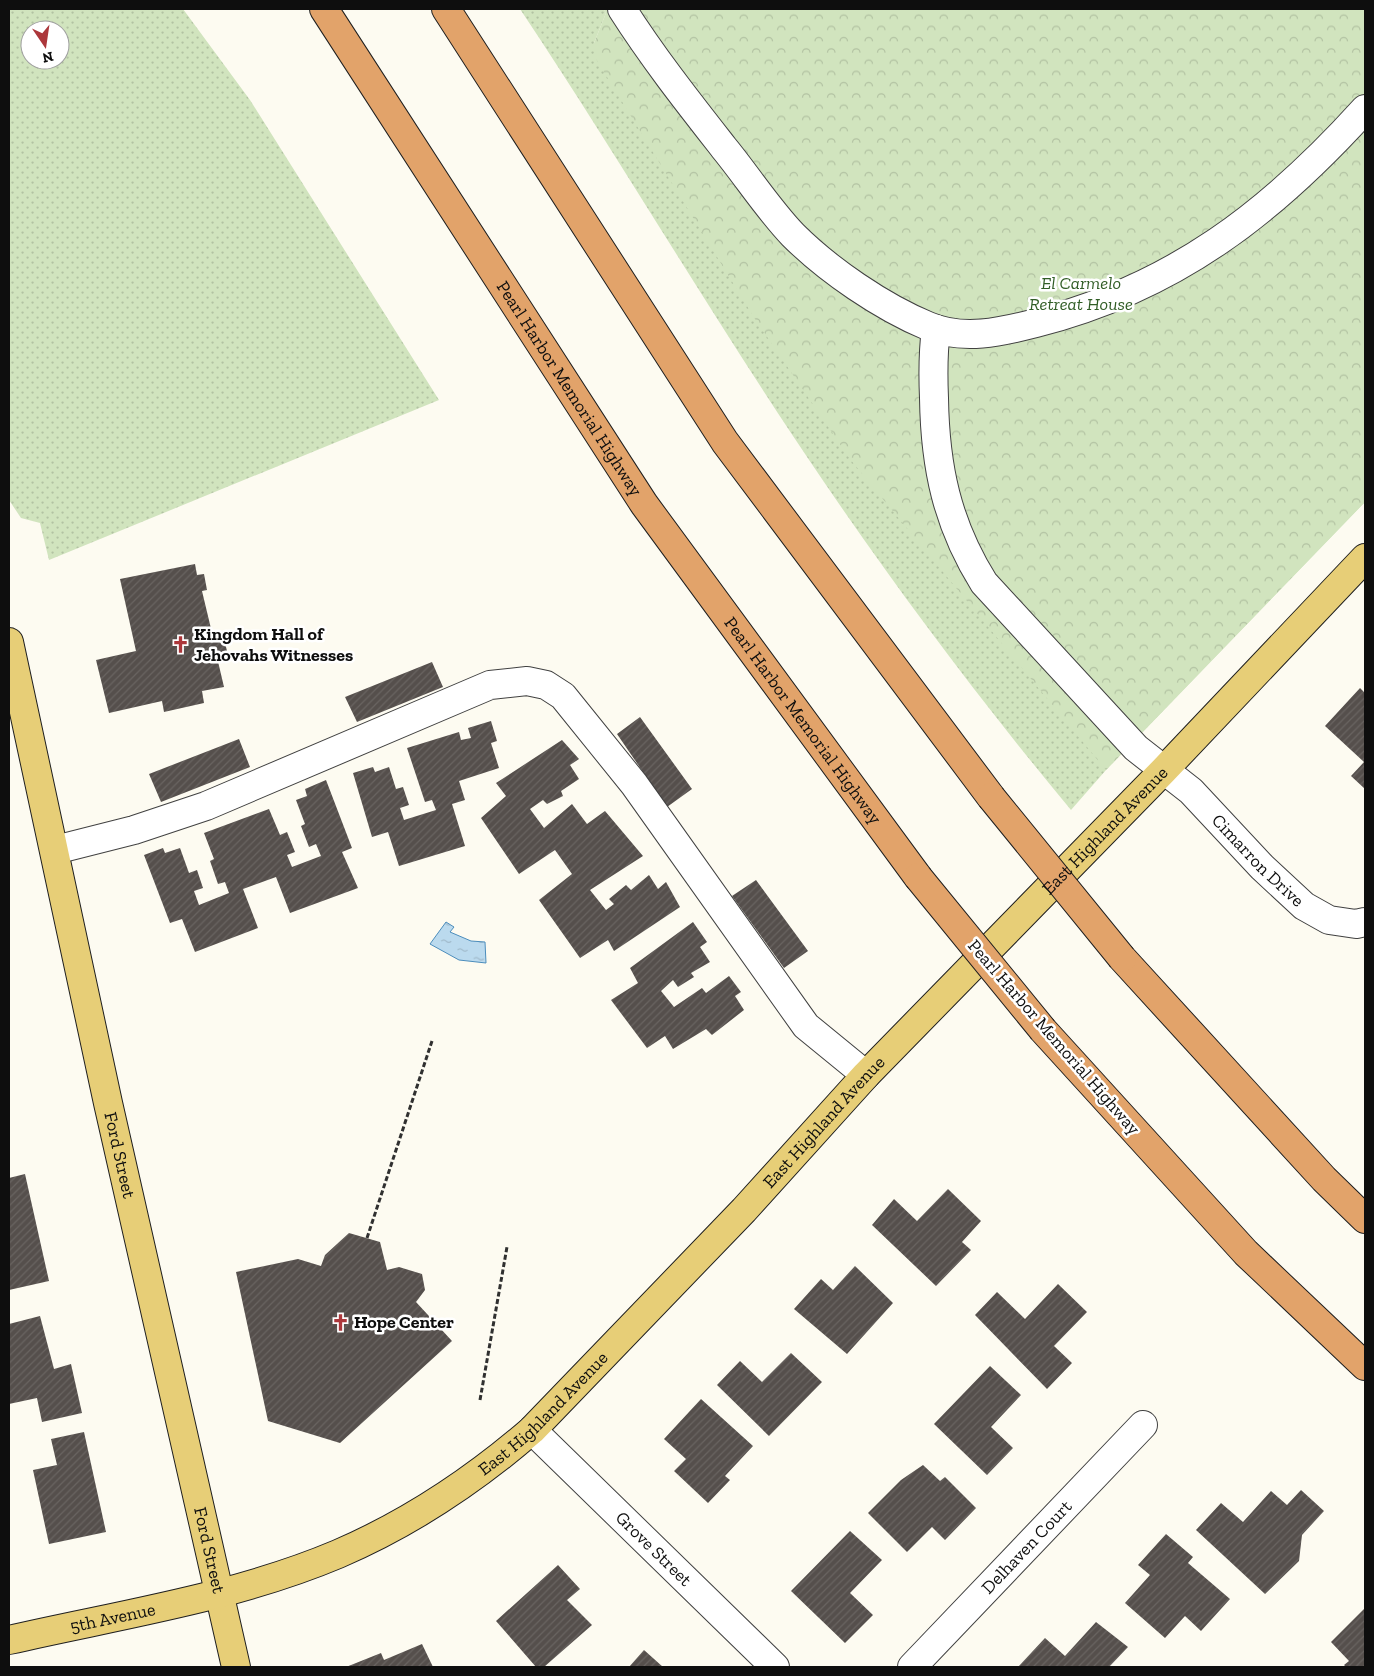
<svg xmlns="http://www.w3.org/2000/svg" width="1374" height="1676" viewBox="0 0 1374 1676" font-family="'Zilla Slab',serif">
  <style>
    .grass { fill: url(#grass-dots); fill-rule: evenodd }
    .park { fill: url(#park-crowns) }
    .water { fill: url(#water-ripples); stroke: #4c8dbc }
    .building { fill: url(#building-hatch) }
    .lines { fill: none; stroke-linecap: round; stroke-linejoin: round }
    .minor-casing { stroke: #414141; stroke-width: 30 }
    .major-casing { stroke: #1f1f1f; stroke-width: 30 }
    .highway-casing { stroke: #1f1f1f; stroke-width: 30 }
    .path { stroke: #303030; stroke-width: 3; stroke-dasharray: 5 2.5; stroke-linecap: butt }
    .minor { stroke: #fff; stroke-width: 28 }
    .major { stroke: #e7ce77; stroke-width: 28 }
    .highway { stroke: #e2a36a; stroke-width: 28 }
    .highway-bridge-casing { stroke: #1f1f1f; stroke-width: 30; stroke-linecap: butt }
    .highway-bridge { stroke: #e2a36a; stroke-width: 28 }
    .labels { text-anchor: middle; stroke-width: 5; stroke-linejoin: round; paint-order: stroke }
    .park-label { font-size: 18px; font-style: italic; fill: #315d26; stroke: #fff }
    .street-label { font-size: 18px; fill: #0e0e0e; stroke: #fff }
    .poi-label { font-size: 18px; font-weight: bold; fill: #0e0e0e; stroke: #fff; text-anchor: start }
  </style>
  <defs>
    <pattern id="grass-dots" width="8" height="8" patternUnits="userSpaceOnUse" patternTransform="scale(1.25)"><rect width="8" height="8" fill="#d1e4be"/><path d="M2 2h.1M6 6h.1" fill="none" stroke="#b2c2a2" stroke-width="1.8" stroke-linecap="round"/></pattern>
    <pattern id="park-crowns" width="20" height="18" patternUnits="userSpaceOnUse" patternTransform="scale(1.25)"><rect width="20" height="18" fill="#d1e4be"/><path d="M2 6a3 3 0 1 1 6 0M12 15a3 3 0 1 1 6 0" fill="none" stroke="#b2c2a2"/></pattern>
    <pattern id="water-ripples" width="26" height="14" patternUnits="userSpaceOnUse" patternTransform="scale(1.25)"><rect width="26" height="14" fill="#bbdaee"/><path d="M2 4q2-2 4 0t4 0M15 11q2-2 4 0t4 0" fill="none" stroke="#a0bacb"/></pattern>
    <pattern id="building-hatch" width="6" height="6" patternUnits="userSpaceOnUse" patternTransform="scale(1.25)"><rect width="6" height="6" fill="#554f4c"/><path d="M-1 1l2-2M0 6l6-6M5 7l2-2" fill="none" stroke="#696461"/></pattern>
  </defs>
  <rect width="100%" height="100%" fill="#fdfbf1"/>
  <path class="grass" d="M9,9H183L250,100L439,400L49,560L40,523L21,518L9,500ZM30,30H60V60H30Z
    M520,9H604L606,13L594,43L1365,502L1106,770L1071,810C983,704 901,595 824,482C718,327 624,165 520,9Z"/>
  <path class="park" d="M604,9H1365V502L1106,770L850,459L755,319L596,59L594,43L606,13Z"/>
  <path class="water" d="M446,922L454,927L450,932L471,941L485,942L486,963L459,960L430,944Z"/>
  <path class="building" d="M195,564L197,575L204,574L207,590L202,591L213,637L223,635L227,651L216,653L224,687L202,691L204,703L164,712L162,701L109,713L96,660L136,651L120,579Z
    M432,662L443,687L357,722L345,697Z
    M1360,688L1365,693V789L1351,776L1364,762L1325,726Z
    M640,717L692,789L667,807L617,734Z
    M491,721L497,741L491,743L499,768L459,781L465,800L452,804L465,846L399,866L388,832L372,837L353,773L373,767L375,772L389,767L396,789L403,787L409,805L400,808L404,820L436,810L432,800L425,802L407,748L459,732L461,740L471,738L468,728Z
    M239,739L250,767L161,802L149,774Z
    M562,740L579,759L570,765L579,779L561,791L563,796L547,804L543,800L530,809L544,828L572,804L587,824L605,811L643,856L590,890L606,910L614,904L609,899L626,885L631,890L649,875L658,889L666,882L680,907L614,951L608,940L580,958L539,900L572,874L555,850L519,874L481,818L506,796L496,783Z
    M326,780L352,848L342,852L358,888L290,913L276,877L243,889L258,928L195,952L182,919L170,923L144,855L163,848L165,853L180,848L189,873L197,870L203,888L194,891L199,905L229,893L225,882L218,884L210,861L214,859L204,833L269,809L280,835L287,832L295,852L287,855L292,867L321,856L316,844L309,847L301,826L305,824L296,800L307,796L305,789Z
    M756,880L808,951L784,968L732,896Z
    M693,922L707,942L700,947L710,962L691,973L694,977L678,987L673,980L661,991L674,1007L702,988L706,993L729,976L741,992L735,996L744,1010L712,1035L706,1029L673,1049L665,1036L647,1048L611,1000L638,983L630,968Z
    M25,1174L49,1281L9,1290V1178Z
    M948,1189L981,1221L962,1242L971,1250L936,1286L872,1225L894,1199L917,1221Z
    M349,1233L380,1242L387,1270L399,1267L422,1274L425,1290L416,1302L452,1341L340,1443L268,1421L236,1272L298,1259L321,1266L325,1255Z
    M855,1266L893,1303L847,1354L794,1309L821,1279L833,1290Z
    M1058,1284L1087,1312L1054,1346L1072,1363L1047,1389L975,1315L997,1292L1025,1319Z
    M40,1316L54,1369L71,1364L82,1413L42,1422L37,1398L9,1404V1324Z
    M791,1353L822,1382L769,1436L717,1385L740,1361L762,1382Z
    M990,1366L1021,1395L991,1427L1013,1448L987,1475L934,1424Z
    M701,1399L753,1446L725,1476L730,1480L708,1503L674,1471L686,1459L664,1439Z
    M84,1432L106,1532L49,1544L33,1470L57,1465L51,1439Z
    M923,1465L940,1481L945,1477L976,1508L945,1540L932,1527L907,1552L868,1513L901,1480Z
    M1301,1490L1324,1511L1302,1535L1299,1561L1265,1594L1196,1530L1221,1503L1243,1522L1271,1491L1287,1505Z
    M850,1531L882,1560L850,1593L873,1615L845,1643L791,1591Z
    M1166,1534L1193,1557L1188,1563L1230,1599L1201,1631L1185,1616L1165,1638L1125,1603L1150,1575L1138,1565Z
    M558,1565L580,1589L567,1600L592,1625L544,1667H536L496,1621Z
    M1365,1608V1667H1346L1344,1665L1349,1661L1331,1642Z
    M1096,1622L1128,1647L1109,1667H1018L1045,1638L1065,1656Z
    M422,1644L433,1667H346L381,1653L384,1660Z
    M644,1650L663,1667H629Z"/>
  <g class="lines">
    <defs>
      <g id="minor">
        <path d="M622,9C654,59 688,102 724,148C747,176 768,209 793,235C828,270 882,307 928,326C963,341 1001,332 1036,323C1174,288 1271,213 1365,109"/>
        <path id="s1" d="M936,329C933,352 933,375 934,398C935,467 947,524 984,583L1136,748L1191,791L1262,867L1304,906L1329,920L1356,924L1365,922"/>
        <path d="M55,850L134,830L206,806L490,685L527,681L546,685L563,696L634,784L806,1026L866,1075"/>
        <path id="s2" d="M532,1430L775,1667"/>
        <path id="s3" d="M912,1667L1143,1425"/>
      </g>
      <g id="major">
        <path id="s4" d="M9,642L108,1103L236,1667"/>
        <path id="s5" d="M9,1640C118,1615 234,1598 338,1554C410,1523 473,1481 532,1430L744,1210L866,1075L1163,771L1365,558"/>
      </g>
      <g id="highway">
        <path id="s6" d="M324,9L644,504L918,877"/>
        <path d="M446,9L725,442L991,797"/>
        <path d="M1122,958L1324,1179L1365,1219"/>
        <path d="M1043,1030L1246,1253L1365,1366"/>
      </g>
    </defs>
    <use href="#minor" class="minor-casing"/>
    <use href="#major" class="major-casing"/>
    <use href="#highway" class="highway-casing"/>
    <path class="path" d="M367,1238L432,1041
      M480,1400L507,1247"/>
    <use href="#minor" class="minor"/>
    <use href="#major" class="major"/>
    <use href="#highway" class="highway"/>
    <defs>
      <path id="highway-bridge" d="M991,797L1122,958
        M918,877L1043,1030"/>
    </defs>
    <use href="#highway-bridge" class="highway-bridge-casing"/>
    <use href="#highway-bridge" class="highway-bridge"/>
  </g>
  <defs>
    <symbol id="church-bare" viewBox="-9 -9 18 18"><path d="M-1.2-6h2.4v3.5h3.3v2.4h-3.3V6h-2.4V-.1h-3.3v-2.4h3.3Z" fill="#ac373b" stroke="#fff" stroke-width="2.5" paint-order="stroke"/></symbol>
  </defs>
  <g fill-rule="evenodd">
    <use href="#church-bare" x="168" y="632" width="25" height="25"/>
    <use href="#church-bare" x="328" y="1310" width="25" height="25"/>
  </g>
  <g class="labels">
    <g class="park-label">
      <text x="1081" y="289">El Carmelo<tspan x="1081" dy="21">Retreat House</tspan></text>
    </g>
    <g class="street-label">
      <text dy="6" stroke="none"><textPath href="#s6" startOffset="452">Pearl Harbor Memorial Highway</textPath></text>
      <text dy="6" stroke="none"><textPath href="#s6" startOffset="858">Pearl Harbor Memorial Highway</textPath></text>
      <text dy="6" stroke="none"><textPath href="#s5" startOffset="1401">East Highland Avenue</textPath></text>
      <text dy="6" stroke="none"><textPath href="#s1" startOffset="654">Cimarron Drive</textPath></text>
      <text transform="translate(1054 1037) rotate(49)" y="6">Pearl Harbor Memorial Highway</text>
      <text dy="6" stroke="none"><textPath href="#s5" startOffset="996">East Highland Avenue</textPath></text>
      <text dy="6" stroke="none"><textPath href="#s4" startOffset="525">Ford Street</textPath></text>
      <text dy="6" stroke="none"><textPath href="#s5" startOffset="591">East Highland Avenue</textPath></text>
      <text dy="6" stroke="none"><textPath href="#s3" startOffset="166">Delhaven Court</textPath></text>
      <text dy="6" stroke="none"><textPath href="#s2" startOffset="170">Grove Street</textPath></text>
      <text dy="6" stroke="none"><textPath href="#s4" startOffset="930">Ford Street</textPath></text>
      <text dy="6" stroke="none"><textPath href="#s5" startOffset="106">5th Avenue</textPath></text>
    </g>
    <g class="poi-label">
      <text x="194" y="640">Kingdom Hall of<tspan x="194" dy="21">Jehovahs Witnesses</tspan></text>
      <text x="354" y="1328">Hope Center</text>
    </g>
  </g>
  <rect width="1374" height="1676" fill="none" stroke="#0e0e0e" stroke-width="20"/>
  <g transform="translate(45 45) rotate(167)"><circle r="24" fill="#ffffff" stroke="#9f9f9f"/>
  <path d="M0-4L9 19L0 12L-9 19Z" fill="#ac373b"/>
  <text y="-8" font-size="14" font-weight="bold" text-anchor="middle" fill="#0e0e0e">N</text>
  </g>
</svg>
